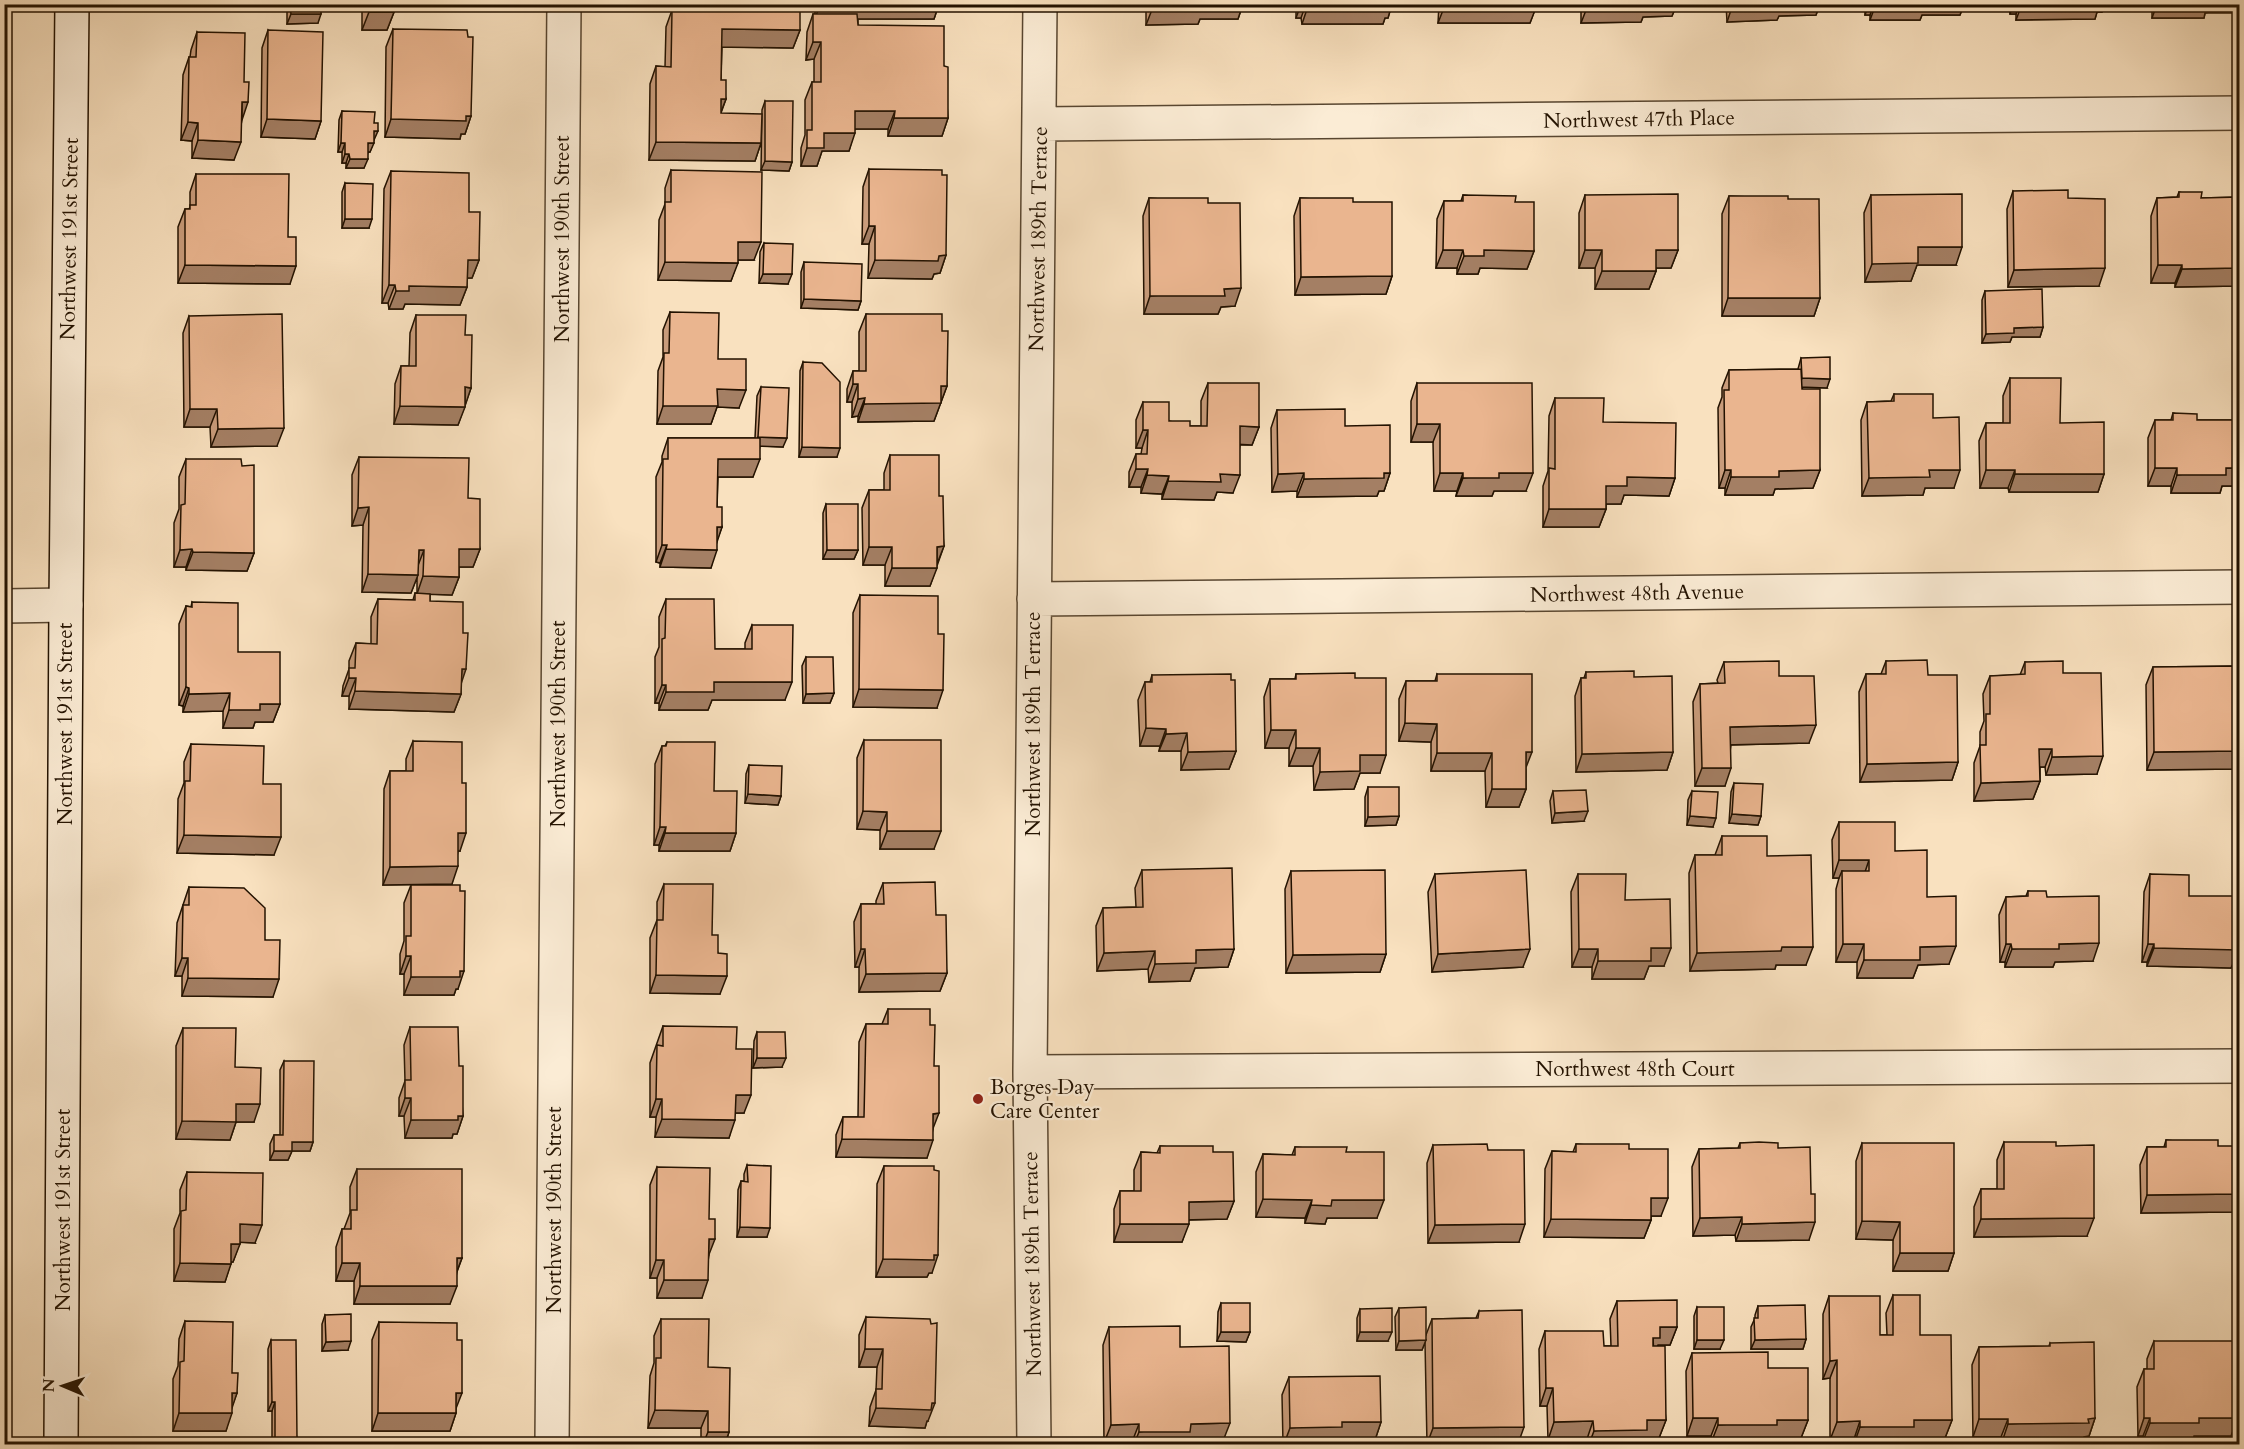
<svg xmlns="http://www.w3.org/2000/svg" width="2244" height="1449" viewBox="0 0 2244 1449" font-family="Cardo,serif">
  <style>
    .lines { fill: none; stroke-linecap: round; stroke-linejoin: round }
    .street-casing { stroke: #584630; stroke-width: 36 }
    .secondary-casing { stroke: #231200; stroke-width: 36 }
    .street { stroke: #fbecd5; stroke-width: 33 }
    .secondary { stroke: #fbecd5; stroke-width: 33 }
    .wall { fill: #c99c7b; stroke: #231200; stroke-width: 1.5 }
    .shaded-wall { fill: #a47f64; stroke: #231200; stroke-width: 1.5 }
    .building { fill: #eab58f; stroke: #231200; stroke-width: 1.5 }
    .poi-dot { fill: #8f2418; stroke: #fbecd5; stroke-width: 2 }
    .labels { text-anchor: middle; stroke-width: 4.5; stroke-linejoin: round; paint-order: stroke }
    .street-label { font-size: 21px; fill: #231200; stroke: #fbecd5 }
    .poi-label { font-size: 21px; fill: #231200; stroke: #fbecd5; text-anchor: start }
  </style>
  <rect width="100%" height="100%" fill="#f9e1bf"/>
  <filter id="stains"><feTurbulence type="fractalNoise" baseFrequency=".00333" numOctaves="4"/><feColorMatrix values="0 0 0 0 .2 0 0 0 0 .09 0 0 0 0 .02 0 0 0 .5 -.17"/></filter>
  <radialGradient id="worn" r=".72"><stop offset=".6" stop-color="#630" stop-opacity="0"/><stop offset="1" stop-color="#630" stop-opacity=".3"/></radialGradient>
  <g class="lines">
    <defs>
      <path id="street" d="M1039,124L2240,113
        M1034,599L2240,587
        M4,606L66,605
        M1030,1072L2240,1066
        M552,1444L564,4
        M1034,1444L1030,1072L1040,4"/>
      <path id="secondary" d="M61,1444L66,605L72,4"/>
    </defs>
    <use href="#street" class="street-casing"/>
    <use href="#secondary" class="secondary-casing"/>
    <use href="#street" class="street"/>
    <use href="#secondary" class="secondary"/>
  </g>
  <path class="wall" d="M287,4H321L318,23L287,24Z
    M362,4H394V12L387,30H362Z
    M815,4H939L934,19H858V25L944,66L948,118L942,136H888V129H855L849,151H822L817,166H801V148L805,135V100L812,82H814V59L806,60L807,32L813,14H815Z
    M1146,4H1243L1238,19H1200L1198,24L1146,25Z
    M1296,4H1392L1388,18H1385L1383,24H1302L1301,18H1296Z
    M1439,4H1537L1530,23H1438Z
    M1581,4H1677L1672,16L1643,17L1641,22L1581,23Z
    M1726,4H1820L1816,15L1779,16L1777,20L1727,22Z
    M1865,4H1964L1960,15H1922L1920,20H1870V15H1865Z
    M2009,4H2105L2102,12H2097L2095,19L2016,20V14H2010Z
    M2152,4H2240L2205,13L2204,18H2152Z
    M672,10L800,30L793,48L722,47L721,80L726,99L721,113L761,143L755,161L649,160L650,84L656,66L665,67L666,27Z
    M393,29L471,116L465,134H461L460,139L385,137L386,47Z
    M268,30L321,121L315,139L261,137L262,48Z
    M197,32L242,120L234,160L192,158V141L181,140L183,75L189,57H190L191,50Z
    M765,101L792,162L789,171L761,170L762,110Z
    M342,111L374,123V140L370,152H368L364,168H346V163H342V152H338L339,120Z
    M869,169L946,255L940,273L934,274L932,279L868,278L869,244H862L863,187Z
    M671,170L754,260H738L731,281L658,280L659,220L665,204V188Z
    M391,171L469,212L479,260L472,278H467V287L460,305L405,304L403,309H389L388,303H382L384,189Z
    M196,174L288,237L290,284L178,283V227L185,209H189L190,207V192Z
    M345,183L369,228H342V192Z
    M2013,191L2099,286L2008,287L2007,209Z
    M2179,192L2201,198L2240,197V286L2175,287V283H2151V216L2157,198L2177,197Z
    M1463,195L1515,202L1534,251L1527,269L1480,268L1478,274H1457V268H1436L1437,219L1444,201H1461Z
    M1585,195L1678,250L1671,268H1656V271L1649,289H1595V268H1579V213Z
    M1871,195L1956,265H1917L1911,281L1865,282L1864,213Z
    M1729,196L1788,199L1820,298L1814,316H1722V214Z
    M1149,198L1208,203L1235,306L1221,307L1218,314H1144L1143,216Z
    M1300,198L1353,202L1392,276L1386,294L1295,295L1294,216Z
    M764,243L788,284L759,283L760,252Z
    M804,262L861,301L858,310L801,308V272Z
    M1985,291L2043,327L2040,337H2012L2010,342L1982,343V300Z
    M670,312L718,359L739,408L717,407L711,424H657L658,371L663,357V330Z
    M866,314L942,331L947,386L934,421L858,422V416L852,417V402H847V389L853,371H859V332Z
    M416,315L465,335L471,388L458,425L394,424L395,384L401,366H409L410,333Z
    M189,316L277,446L211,447L210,427H184L183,333Z
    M1801,358L1827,388L1802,387L1820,470L1813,488L1775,489L1773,495H1725V488H1719L1718,408L1722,397V388L1729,370L1798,369Z
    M803,362L837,457H799L800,371Z
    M2010,378L2060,423L2104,474L2098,492H2009L2008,488H1980L1979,441L1986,423H2003V396Z
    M1208,383L1259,427L1252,445H1240L1233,493L1217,492L1214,500L1162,499V494L1141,493V487H1129V472L1136,454H1141L1142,448H1136V420L1143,402L1169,421L1190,426H1201V401Z
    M1417,383L1526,491H1494L1492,496H1456L1457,491H1434L1433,442H1411V401Z
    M761,387L783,447L760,446L753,477H718L717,507L722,527L717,540L711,568L660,567V563L656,562V477L662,462V456L668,438H755L757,396Z
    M1894,394L1933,418L1954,488H1925L1923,495L1862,496L1861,420L1867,402L1891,401Z
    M1555,398L1603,422L1675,478L1669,496L1624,495L1621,504H1606V509L1599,527H1543V486L1548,471L1549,416Z
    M1277,410L1345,426L1390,473L1384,491H1379L1377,496L1297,497V491L1272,492L1271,428Z
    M2173,413L2197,420H2240V486H2222L2220,493H2171V486H2148V438L2155,420H2171Z
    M890,455L939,496L944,546L930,586H885V565H863L862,508L869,490H884V473Z
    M359,457L468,498L480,549L473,567H459V577L452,595L430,594V601L461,684V694L454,712L349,709V696H342L343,686L349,669V661L356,643L371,644V617L378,599L413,600L415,593H417V577L411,593L362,592L363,525L352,526V475Z
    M186,459L254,553L247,571L186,570V567H174V523L179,509V477Z
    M826,504L858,550L854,559H823V513Z
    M860,595L937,708L853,707V613Z
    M666,599L715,649H745V643L752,625L785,700H712L708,710H659V703H655V657L659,647V617Z
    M192,602L238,652L280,704L273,722H255L253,728H223V711L183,712V706L179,705V624L186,606L191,607Z
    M806,657L834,693L830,703H803L802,666Z
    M1886,661L1928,675L1958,762L1952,780L1860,782L1859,692L1866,674H1881Z
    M1724,662L1779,676L1809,743L1731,745L1725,786H1695L1693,702L1700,684L1718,683L1717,680Z
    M2025,662L2063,673L2097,774L2046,775L2045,767H2040V781L2033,799L1974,801V763L1980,746V732L1984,721L1983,694L1990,676L2020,675Z
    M2240,666L2239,769L2147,770L2146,685L2153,667Z
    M1586,672L1673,752L1667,770L1576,772L1575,696L1581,678H1584Z
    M1296,674L1355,678L1380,773H1360L1354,789L1314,790L1313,766H1289V748H1265L1264,697L1270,679H1295Z
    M1437,674L1526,769V789L1519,807H1486L1485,771H1431V742L1399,741V699L1406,681H1435Z
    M1152,675L1236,751L1229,769L1181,770V751H1159L1160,746H1140L1138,700L1145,682H1150Z
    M864,740L934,849H880V830L857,829V758Z
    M413,741L460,851H458L452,884L383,885L384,789L390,771H406V759Z
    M667,742L714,791L736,833L730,851H659V845H654L655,764L662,746H665Z
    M191,744L263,784L274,855L177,853L178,799L184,783V762Z
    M749,765L781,796L778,805L745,803L746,774Z
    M1734,783L1761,816L1758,825L1729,823L1731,792Z
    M1368,787L1399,816L1396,825L1365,826V797Z
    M1553,791L1584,821L1552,823L1550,801Z
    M1692,791L1713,827L1687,825L1688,800Z
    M1839,822L1895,851L1927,897L1949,964L1918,965L1913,978H1857V962H1836V889L1839,878H1833L1832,840Z
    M1722,836L1767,856L1806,965H1776L1775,969L1690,971L1689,873L1695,855H1715Z
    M1142,870L1234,949L1228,967L1195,968L1190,981L1149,982L1148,969L1097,971L1096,926L1103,908L1136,907L1135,888Z
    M1291,871L1386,954L1380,972L1286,973L1285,889Z
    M1435,874L1523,967L1432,972L1428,892Z
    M1578,874L1625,900L1664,966H1649L1644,979H1592V967H1572L1571,892Z
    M2150,874L2189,896L2236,961H2234L2231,968L2147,966V962H2142L2144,892Z
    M883,883L936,915L947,973L940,991L859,992V967H855L854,922L861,904H876V901Z
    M664,884L712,935L718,953L720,994L650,993V938L657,920V902Z
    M411,885L458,989H456L454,995H404V974H400V954L404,941V903Z
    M189,887L265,940L273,997L182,996V976H175L177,923Z
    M2028,891L2047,897L2093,961L2055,962L2053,967H2005V962H2000L1999,915L2006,897L2026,896Z
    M888,1009L930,1025L933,1129L927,1158L836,1157V1135L843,1117H858L859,1042L866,1024H882Z
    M663,1026L736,1049L744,1113H735L729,1138L655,1137L656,1117H650V1063Z
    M410,1027L459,1066L463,1116L457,1134H453L452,1138H405L404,1116H399V1098L405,1081L404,1045Z
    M183,1028L235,1067L254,1122H236L230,1140L176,1139V1046Z
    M757,1032L782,1067L753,1068L754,1041Z
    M284,1061L313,1142L310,1151H292L288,1160H270V1144L274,1135H280V1070Z
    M2166,1140L2218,1146L2233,1212L2141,1213L2140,1165L2147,1147H2164Z
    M2004,1142L2087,1236L1974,1237V1207L1981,1189H1997V1160Z
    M1740,1143L1778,1148L1809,1240L1736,1241L1735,1235L1693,1236L1692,1167L1699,1149L1738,1148Z
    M1862,1143L1954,1253L1948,1271H1893V1240L1856,1239V1161Z
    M1576,1144L1629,1149L1661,1216H1651V1220L1644,1238L1544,1237L1545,1169L1552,1151L1573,1152Z
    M1433,1145L1519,1242L1428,1243L1427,1163Z
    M1160,1146L1213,1152L1234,1201L1227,1219L1189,1220L1182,1242H1114V1209L1120,1191H1134V1170L1141,1152L1157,1153Z
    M1295,1147L1346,1152L1377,1218H1327L1325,1224L1305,1223V1218L1256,1217V1172L1263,1154L1292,1155Z
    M747,1165L767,1237H737L738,1190L741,1181H744V1174Z
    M884,1166L934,1170L932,1273H929L927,1277H876L877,1184Z
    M657,1167L709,1255L702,1298H657V1278H650V1185Z
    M357,1169L462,1258L457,1272L450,1304H354V1281H336V1247L342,1229H344L350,1213V1187Z
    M187,1172L255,1243L240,1242L233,1262H231L225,1282L174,1281V1229L180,1213V1190Z
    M1893,1295L1920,1335L1952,1420L1945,1438H1911L1908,1444H1853L1854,1439L1830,1440V1378L1823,1379V1314L1829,1296L1880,1335H1887L1886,1313Z
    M1617,1301L1677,1327L1670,1345H1658L1657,1346L1666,1420L1659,1438H1644L1641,1444H1587V1439L1548,1440L1547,1406H1540L1539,1349L1545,1331L1604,1346H1611L1610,1319Z
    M1221,1303L1250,1332L1246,1342L1217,1341L1218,1312Z
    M1758,1306L1806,1339L1803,1349H1751V1327L1755,1318V1315Z
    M1697,1307L1720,1349H1694V1316Z
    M1399,1308L1426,1335L1432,1319L1476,1318L1479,1311L1518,1444H1427L1425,1342L1422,1350H1396L1395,1317Z
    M1360,1309L1388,1341H1357V1318Z
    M325,1315L348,1350L322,1351V1324Z
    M866,1317L928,1421H927L925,1428L869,1426L870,1407L876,1390L877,1367H859V1335Z
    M661,1319L708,1367L729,1432L725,1444H701V1428H648L650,1376L654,1363V1336Z
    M185,1321L232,1373L237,1393L232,1406L226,1431H173V1379L178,1366L179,1339Z
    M379,1322L456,1408V1413L450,1431H372V1340Z
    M1109,1327L1180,1347L1223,1441L1187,1442L1186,1444H1132V1442L1104,1443L1103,1345Z
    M271,1340L297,1438L294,1444H272V1411H268V1349Z
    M2154,1341L2231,1436H2194L2193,1441H2143V1436H2138L2137,1387L2144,1369H2147V1359Z
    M2050,1343L2095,1418L2089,1436L2084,1437L2082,1441L2002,1442L2001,1437H1973L1972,1365L1979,1347L2049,1346Z
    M1692,1353L1768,1368L1808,1420L1801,1438H1773L1771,1443H1711V1436H1687L1686,1371Z
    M1289,1377L1381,1422L1375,1440H1338L1336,1444H1283L1282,1395Z"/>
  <path class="shaded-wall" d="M820,4H939L934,19H815Z
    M1203,4H1243L1238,19H1200L1198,24L1146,25L1153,7Z
    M1301,4H1306L1301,18H1296Z
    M1392,4L1388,18H1385L1383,24H1302L1308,6Z
    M1677,4L1672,16L1643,17L1641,22L1581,23L1588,5Z
    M1733,4H1820L1816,15L1779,16L1777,20L1727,22Z
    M1869,4H1874L1870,15H1865Z
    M1876,4H1964L1960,15H1922L1920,20H1870Z
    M2013,4H2019L2016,14H2010Z
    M2022,4H2105L2102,12H2097L2095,19L2016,20Z
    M2157,4H2240V13H2205L2204,18H2152Z
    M1445,5H1537L1530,23H1438Z
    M369,12H394L387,30H362Z
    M291,14H321L318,23L287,24Z
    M722,29L800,30L793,48L715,47Z
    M813,42H821L814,59L806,60Z
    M721,99H726L719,117Z
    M242,102H248L242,120Z
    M855,111H895L888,129H848Z
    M471,116L465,134H461L460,139L385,137L391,119Z
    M894,118H948L942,136H888Z
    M267,119L321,121L315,139L261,137Z
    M188,122L198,123L192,141L181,140Z
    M374,131H378L374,140H371Z
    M824,133H855L849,151H822L817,166H801L807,148Z
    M198,140L241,142L234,160L192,158Z
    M656,142L761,143L755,161L649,160Z
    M341,143H345L342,152H338Z
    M368,143H374L370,152H365Z
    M345,154H349L346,163H342Z
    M350,159H368L364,168H346Z
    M765,161L792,162L789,171L761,170Z
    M345,219H372L369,228H342Z
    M869,226H875L869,244H862Z
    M738,242H761L754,260H732Z
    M1918,247H1962L1956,265H1917L1911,281L1865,282L1872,264Z
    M1443,250H1463L1457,268H1436Z
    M1484,250L1534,251L1527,269L1480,268L1478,274H1457L1464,256Z
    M1585,250H1602L1595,268H1579Z
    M1656,250H1678L1671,268H1649Z
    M946,255L940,273L934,274L932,279L868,278L875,260Z
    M468,260H479L472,278H461Z
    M665,262L738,263L731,281L658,280Z
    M185,265L296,266L290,284L178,283Z
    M2158,265H2182L2175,283H2151Z
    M2105,268L2099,286L2008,287L2014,270Z
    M2240,268V286L2175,287L2182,269Z
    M1602,271H1656L1649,289H1595Z
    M763,274H792L788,284L759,283Z
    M1392,276L1386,294L1295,295L1301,277Z
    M389,285H395L388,303H382Z
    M409,286L467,287L460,305L405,304L403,309H389L396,291Z
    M1241,288L1235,306L1221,307L1218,314H1144L1150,296L1224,289Z
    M1728,298H1820L1814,316H1722Z
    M804,299L861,301L858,310L801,308Z
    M2043,327L2040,337H2012L2010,342L1982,343L1986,334L2014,328Z
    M1802,378L1830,379L1827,388L1799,387Z
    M853,384H858L852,402H847Z
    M941,386H947L934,421L858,422L864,404Z
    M465,387L471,388L465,406Z
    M717,389L746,390L739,408L717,407L711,424H657L663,406Z
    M865,398L858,416L852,417L858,399Z
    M400,406L465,407L458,425L394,424Z
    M190,409H217L210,427H184Z
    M1417,424H1440L1433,442H1411Z
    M1240,426L1259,427L1252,445L1233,444Z
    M284,428L277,446L211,447L218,429Z
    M1143,430H1148L1142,448H1136Z
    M758,437L787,438L783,447L754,446Z
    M802,447L840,448L837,457H799Z
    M718,459H760L753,477H711Z
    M2155,468H2177L2171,486H2148Z
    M2226,468H2240V486H2222L2220,493H2171L2177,475Z
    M1136,469H1148L1141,487H1129Z
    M1725,470H1731L1725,488H1719Z
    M1820,470L1813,488L1775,489L1773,495H1725L1731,477L1779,471Z
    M1929,470H1960L1954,488H1925L1923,495L1862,496L1869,478Z
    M1986,470H2015L2008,488H1980Z
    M1304,473L1297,491L1272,492L1278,474Z
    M1390,473L1384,491H1379L1377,496L1297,497L1304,479Z
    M1440,473H1463L1457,491H1434Z
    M1499,473H1533L1526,491H1494L1492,496H1456L1463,478Z
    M1220,474L1240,475L1233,493L1217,492L1214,500L1162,499L1168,481Z
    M2015,474H2104L2098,492H2009Z
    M1147,475L1169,476L1162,494L1141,493Z
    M1627,477L1675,478L1669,496L1624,495L1621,504H1599L1606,486Z
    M369,507L363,525L352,526L358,508Z
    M1549,509H1606L1599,527H1543Z
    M717,527H722L716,545Z
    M662,545H667L660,563L656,562Z
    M944,546L937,564V547Z
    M869,547H892L885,565H863Z
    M192,549L186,567H174L180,550Z
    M459,549H480L473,567H452Z
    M666,549L717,550L711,568L660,567Z
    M419,550H424L417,568Z
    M827,550H858L854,559H823Z
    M193,552L254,553L247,571L186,570Z
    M892,568H937L930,586H885Z
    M368,574L418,575L411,593L362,592Z
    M423,576L459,577L452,595L417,594Z
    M462,669H466L460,687Z
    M349,678H356L349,696H342Z
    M714,682H792L785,700H712L708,710H659L666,692Z
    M662,685H666L659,703H655Z
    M186,687L189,688L183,706L179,705Z
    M859,689L943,690L937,708L853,707Z
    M355,691L461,694L454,712L349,709Z
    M230,693L223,711L183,712L189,694Z
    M834,693L830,703H803L806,694Z
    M260,704H280L273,722H255L253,728H223L229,710Z
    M1405,723L1437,724L1431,742L1399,741Z
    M1816,725L1809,743L1723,745L1730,727Z
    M1146,728L1166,729L1160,746H1140Z
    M1271,730H1296L1289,748H1265Z
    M1187,733L1181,751H1159L1166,734Z
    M1296,748H1320L1313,766H1289Z
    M2039,749H2052L2045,767H2033Z
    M1236,751L1229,769L1181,770L1188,752Z
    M2240,751L2239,769L2147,770L2154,752Z
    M1526,752H1532L1525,770Z
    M1673,752L1667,770L1576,772L1582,754Z
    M1437,753H1492L1485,771H1431Z
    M1360,755H1386L1380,773H1360L1354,789L1314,790L1320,772Z
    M2103,756L2097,774L2046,775L2052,757Z
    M1958,762L1952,780L1860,782L1867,764Z
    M1702,768H1731L1725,786H1695Z
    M2040,781L2033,799L1974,801L1981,783Z
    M1492,789H1526L1519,807H1486Z
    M748,794L781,796L778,805L745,803Z
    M863,811L887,812L880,830L857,829Z
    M1588,811L1584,821L1552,823L1555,813Z
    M1732,814L1761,816L1758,825L1729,823Z
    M1399,816L1396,825L1365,826L1368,817Z
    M1690,816L1716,818L1713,827L1687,825Z
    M660,827H666L659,845H654Z
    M887,831H941L934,849H880Z
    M458,833H466L460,851H451Z
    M665,833H736L730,851H659Z
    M184,835L281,837L274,855L177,853Z
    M1839,860H1869L1863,878L1842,871L1839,878H1833Z
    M458,866L452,884L383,885L390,867Z
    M2099,943L2093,961L2055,962L2053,967H2005L2012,949L2059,944Z
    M2240,943V950L2236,961H2234L2231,968L2147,966L2154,948Z
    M1843,944H1864L1857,962H1836Z
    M2006,944H2011L2005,962H2000Z
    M2148,944H2154L2147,962H2142Z
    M1956,946L1949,964L1918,965L1913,978H1857L1864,960L1920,947Z
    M1782,947H1813L1806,965H1776L1775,969L1690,971L1697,953Z
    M1651,948H1671L1664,966H1649L1644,979H1592L1598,961Z
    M861,949H865L859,967H855Z
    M1234,949L1228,967L1195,968L1190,981L1149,982L1155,964L1196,950Z
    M1530,949L1523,967L1432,972L1438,954Z
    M1579,949H1598L1592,967H1572Z
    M1155,951L1148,969L1097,971L1104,953Z
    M1386,954L1380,972L1286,973L1293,955Z
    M406,956H411L404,974H400Z
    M182,958H188L182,976H175Z
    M460,971H464L458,989H456L454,995H404L411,977Z
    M947,973L940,991L859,992L866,974Z
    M656,975L727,976L720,994L650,993Z
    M188,978L279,979L273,997L182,996Z
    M757,1058H786L782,1067L753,1068Z
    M736,1095H751L744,1113H729Z
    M405,1098H411L404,1116H399Z
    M656,1099H662L656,1117H650Z
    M236,1104H260L254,1122H236L230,1140L176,1139L182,1121Z
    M939,1113L932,1131L933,1114Z
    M458,1116H463L457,1134H453L452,1138H405L411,1120Z
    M662,1119L735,1120L729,1138L655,1137Z
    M842,1139L933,1140L927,1158L836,1157Z
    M292,1142H313L310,1151H289Z
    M274,1151H292L288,1160H270Z
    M2240,1194L2233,1212L2141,1213L2147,1195Z
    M1651,1198H1668L1661,1216H1644Z
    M1263,1199L1312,1200L1305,1218L1256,1217Z
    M1332,1200H1384L1377,1218H1327L1325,1224L1305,1223L1311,1205Z
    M1234,1201L1227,1219L1182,1220L1189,1202Z
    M1742,1217L1735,1235L1693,1236L1700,1218Z
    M2094,1218L2087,1236L1974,1237L1981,1219Z
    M1551,1219L1651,1220L1644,1238L1544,1237Z
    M1862,1221L1900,1222L1893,1240L1856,1239Z
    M1815,1222L1809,1240L1736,1241L1742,1224Z
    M240,1224L262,1225L255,1243L233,1242Z
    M1120,1224H1189L1182,1242H1114Z
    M1525,1224L1519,1242L1428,1243L1435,1225Z
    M740,1227L770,1228L767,1237H737Z
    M709,1239H715L708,1257Z
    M231,1244H240L233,1262H225Z
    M1900,1253H1954L1948,1271H1893Z
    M934,1255H938L932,1273H929L927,1277H876L883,1259Z
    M457,1258H462L455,1276Z
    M656,1260H664L657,1278H650Z
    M180,1263L231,1264L225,1282L174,1281Z
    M342,1263H360L354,1281H336Z
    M664,1280H708L702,1298H657Z
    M360,1286H457L450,1304H354Z
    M1660,1327H1677L1670,1345H1658L1654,1356L1653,1338Z
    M1221,1332H1250L1246,1342L1217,1341Z
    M1360,1332H1392L1388,1341H1357Z
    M1806,1339L1803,1349H1751L1755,1340Z
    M1426,1340L1422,1350H1396L1399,1341Z
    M1697,1340H1724L1720,1349H1694Z
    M351,1341L348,1350L322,1351L326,1342Z
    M865,1349H883L877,1367H859Z
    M1837,1360L1830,1378L1823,1379L1830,1361Z
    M1546,1388H1553L1547,1406H1540Z
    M232,1393H237L231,1411Z
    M456,1393H462L455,1411Z
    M272,1402H275L272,1411H268Z
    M935,1403L928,1421H927L925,1428L869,1426L876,1408Z
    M655,1410L708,1411L701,1428H648Z
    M179,1413H232L226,1431H173Z
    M378,1413H456L450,1431H372Z
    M1693,1418H1718L1711,1436H1687Z
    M2095,1418L2089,1436L2084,1437L2082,1441L2002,1442L2008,1424Z
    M2144,1418H2150L2143,1436H2138Z
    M2199,1418H2238L2231,1436H2194L2193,1441H2143L2150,1423Z
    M1979,1419H2008L2001,1437H1973Z
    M1647,1420H1666L1659,1438H1644L1641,1444H1589L1594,1431Z
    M1777,1420H1808L1801,1438H1773L1771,1443H1711L1718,1425Z
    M1914,1420H1952L1945,1438H1911L1908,1444H1854L1860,1427Z
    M1593,1421L1587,1439L1548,1440L1554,1422Z
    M1860,1421L1854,1439L1830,1440L1837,1422Z
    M1342,1422H1381L1375,1440H1338L1336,1444H1284L1290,1428Z
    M1230,1423L1223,1441L1187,1442L1186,1444H1134L1139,1432L1191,1424Z
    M1139,1424L1132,1442L1104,1443L1111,1425Z
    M1524,1427L1518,1444H1427L1433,1428Z
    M708,1432H729L725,1444H703Z
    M275,1438H297L294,1444H273Z"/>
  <path class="building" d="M290,4H321V14H291Z
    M369,4H394V12H369Z
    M1153,4H1204V6L1153,7Z
    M1308,4H1389V6H1308Z
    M1445,4H1537V5H1445Z
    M672,10L800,11V30L722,29L721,80H726V99H721V113L762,114L761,143L656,142V66L671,67Z
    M813,14H857L858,25L944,26V66L948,67V118H894L895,111H855V133H824V148H807V130H812V82H821V42H813Z
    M393,29L467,30L468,37H473L471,116H466V121L391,119Z
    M268,30L323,32L321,121L267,119Z
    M197,32L245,33L244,82H249L248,102H242L241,142L198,140V123L188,122L189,57H196Z
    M765,101H793L792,162L765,161Z
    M342,111L375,112L374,123H378V131H374V143H368V159H350L349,154H345V143H341Z
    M869,169L942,170V175H947L946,255L939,256L938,261L875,260V226H869Z
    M671,170L762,172L761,242H738V263L665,262V202H671Z
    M391,171L469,173V212H480L479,260H468L467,287L409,286V291H396L395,285H389Z
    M196,174H289L288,237H296V266L185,265V209H190V205H196Z
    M345,183L373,184L372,219H345Z
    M2068,190V198L2105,199V268L2014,270L2013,191Z
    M2179,192H2202L2201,198L2240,197V268L2182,269V265H2158L2157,198L2179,197Z
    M1678,194V250H1656V271H1602V250H1585V195Z
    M1962,194V247H1918V263L1872,264L1871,195Z
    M1463,195L1516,196L1515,202H1534V251L1484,250V256H1464L1463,250H1443L1444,201H1463Z
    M1729,196H1788V199H1819L1820,298H1728Z
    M1149,198H1208V203H1240L1241,288L1224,289L1225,296H1150Z
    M1300,198H1353V202H1392V276L1301,277Z
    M764,243L793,244L792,274H763Z
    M804,262L862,264L861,301L804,299Z
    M2042,289L2043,327L2014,328V333L1986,334L1985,291Z
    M670,312L719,313L718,359H746V390L717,389L718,406H663L664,353H669Z
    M282,314L284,428L218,429L217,409H190L189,316Z
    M866,314H942V331H948L947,386H941V403L864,404L865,398L858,399V384H853V371H866Z
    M416,315H466L465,335H472L471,388L465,387V407L400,406L401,366H416Z
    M1830,357V379L1802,378L1801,358Z
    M803,362L822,363L840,382V448L802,447Z
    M1801,369L1802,389H1820V470L1779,471V477H1731V470H1725L1724,390H1729V370Z
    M2010,378H2061L2060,423L2104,422V474H2015V470H1986V423H2010Z
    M1208,383H1259V427L1240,426V475L1220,474L1221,482L1168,481L1169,476L1147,475L1148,469H1136V454H1147L1148,430H1143V402H1169V421H1190V426H1207Z
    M1417,383H1532L1533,473H1499V478H1463V473H1440V424H1417Z
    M761,387L789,388L787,438L758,437Z
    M1894,394H1933V418L1959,417L1960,470H1929L1930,477L1869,478L1867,402L1894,401Z
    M1555,398H1604L1603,422L1676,423L1675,478L1627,477V486H1606V509H1549V468L1555,469Z
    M1345,409V426L1390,425V473H1384V478L1304,479V473L1278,474L1277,410Z
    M2173,413L2197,414V420H2240V468H2226V475H2177V468H2155V420H2173Z
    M668,438H760V459H718L717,507H722V527H717V550L666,549L667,545H662L663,459H668Z
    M890,455H939V496H943L944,546L937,547V568H892V547H869V490H890Z
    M359,457L469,458L468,498L480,499V549H459V577L423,576L424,550H419L418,575L368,574L369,507L358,508Z
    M186,459H241L242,466L254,465V553L193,552L192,549L180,550L181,505L185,504Z
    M826,504H858V550H827Z
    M415,593L430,594V601L463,602V633H468L466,669H462L461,694L355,691L356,678H349V668H355L356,643L377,644L378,599L415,600Z
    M860,595L938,596V634H944L943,690L859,689Z
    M666,599H714L715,649H752V625H793L792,682H714V692H666V685H662V639L665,638Z
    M192,602L238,603V652H280V704H260V710H229L230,693L189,694V688L186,687V606L192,607Z
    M806,657H833L834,693L806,694Z
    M1927,660L1928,675H1957L1958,762L1867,764L1866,674H1886V661Z
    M1779,661V676H1814L1816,725L1730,727L1731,768H1702L1700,684L1725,683L1724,662Z
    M2063,661V673H2101L2103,756L2052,757V749H2039L2040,781L1981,783L1980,745H1986V714H1990V676L2025,674V662Z
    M2240,666V751L2154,752L2153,667Z
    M1634,671V677L1672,676L1673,752L1582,754L1581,678H1586V672Z
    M1355,673V678H1386V755H1360V771L1320,772V748H1296V730H1271L1270,679H1296V674Z
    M1231,674V680H1235L1236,751L1188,752L1187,733L1166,734V729L1146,728L1145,682H1152V675Z
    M1437,674H1532V752H1526V789H1492V753H1437V724L1405,723L1406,681H1437Z
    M864,740H941V831H887V812L863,811Z
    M413,741L462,742V783H466V833H458V866L390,867V771H413Z
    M667,742H715L714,791H737L736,833H665L666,827H660L662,746H666Z
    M191,744L264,746L263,784H281V837L184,835L185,781H190Z
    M749,765L782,766L781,796L748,794Z
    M1734,783L1763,784L1761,816L1732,814Z
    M1368,787H1399V816L1368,817Z
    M1586,790L1588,811L1555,813L1553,791Z
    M1692,791L1718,792L1716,818L1690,816Z
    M1839,822H1895V851L1927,850V897L1956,896V946L1920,947V960H1864V944H1843L1842,871H1869V860H1839Z
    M1722,836H1767V856L1811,855L1813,947H1782L1781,951L1697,953L1695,855H1722Z
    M1232,868L1234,949L1196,950V963L1155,964V951L1104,953L1103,908L1143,907L1142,870Z
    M1385,870L1386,954L1293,955L1291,871Z
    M1526,870L1530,949L1438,954L1435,874Z
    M1578,874H1626L1625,900L1670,899L1671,948H1651V961H1598V949H1579Z
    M2150,874L2189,875V896H2240V943H2238V950L2154,948V944H2148Z
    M935,882L936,915H946L947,973L866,974L865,949H861V904H884L883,883Z
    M664,884H713L712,935H718V953L727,954V976L656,975L657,920H663Z
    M411,885H460V891H465L464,971H460V977H411V956H406V936H411Z
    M189,887L244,888L265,908V940H280L279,979L188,978V958H182L183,905H189Z
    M2028,891H2046L2047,897L2099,896V943L2059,944V949H2012L2011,944H2006V897L2028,896Z
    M888,1009H930V1025H935L934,1066H939V1113L933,1114V1140L842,1139L843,1117H864L866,1024H888Z
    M663,1026L737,1027L736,1049H752L751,1095H736L735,1120L662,1119V1099H656L657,1045L663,1046Z
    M410,1027H458L459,1066H463V1116H458V1120H411V1098H405V1080H411Z
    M183,1028H236L235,1067L261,1068L260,1104H236V1122L182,1121Z
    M757,1032H785L786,1058H757Z
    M284,1061H314L313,1142H292V1151H274V1135H283Z
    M2166,1140H2218V1146H2240V1194L2147,1195V1147H2166Z
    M1759,1142L1778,1143V1148L1810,1147L1811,1194H1815V1222L1742,1224V1217L1700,1218L1699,1149L1740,1148V1143Z
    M2004,1142H2056V1146L2094,1145V1218L1981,1219V1189H2004Z
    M1862,1143H1954V1253H1900V1222L1862,1221Z
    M1487,1144L1488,1150H1524L1525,1224L1435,1225L1433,1145Z
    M1576,1144H1629V1149H1668V1198H1651V1220L1551,1219L1552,1151L1576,1152Z
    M1160,1146H1213V1152H1233L1234,1201L1189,1202V1224H1120V1191H1141V1152L1160,1153Z
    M1295,1147H1347L1346,1152H1384V1200H1332L1331,1206L1311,1205L1312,1200L1263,1199V1154L1295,1155Z
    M747,1165L771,1166L770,1228L740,1227L741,1181L748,1182Z
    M884,1166H934V1170L939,1171L938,1255H934V1260L883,1259Z
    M657,1167L710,1168L709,1219H715V1239H709L708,1280H664V1260H656Z
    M357,1169H462V1258H457V1286H360V1263H342V1229H351V1210H357Z
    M187,1172L263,1173L262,1225L240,1224V1244H231V1264L180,1263L181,1211L186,1210Z
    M1893,1295H1920V1335H1951L1952,1420H1914V1427H1860V1421L1837,1422V1360L1830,1361L1829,1296H1880V1335H1893Z
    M1677,1300V1327H1660V1338H1653V1346H1665L1666,1420H1647V1430L1594,1431L1593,1421L1554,1422L1553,1388H1546L1545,1331H1603L1604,1346H1618L1617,1301Z
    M1221,1303H1250V1332H1221Z
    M1805,1305L1806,1339L1755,1340L1754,1318H1758V1306Z
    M1426,1307V1340L1399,1341V1308Z
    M1697,1307H1724V1340H1697Z
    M1392,1308V1332H1360V1309Z
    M1522,1310L1524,1427L1433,1428L1432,1319L1478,1318L1479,1311Z
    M351,1314V1341L326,1342L325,1315Z
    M866,1317L930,1319L931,1324L937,1323L935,1403H932L931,1410L876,1408V1389H882L883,1349H865Z
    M661,1319H709L708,1367L730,1368L729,1432H708V1411L655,1410L656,1358H661Z
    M185,1321L233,1322L232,1373H238L237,1393H232V1413H179L180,1362L184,1361Z
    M379,1322L457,1323V1340H462V1393H456V1413H378Z
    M1180,1326V1347L1229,1346L1230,1423L1191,1424L1190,1432H1139V1424L1111,1425L1109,1327Z
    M271,1340H296L297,1438H275V1402H272Z
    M2154,1341H2237L2238,1418H2199V1423H2150V1418H2144V1369H2154Z
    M2094,1342L2095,1418L2088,1419L2089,1423L2008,1424V1419H1979V1347L2050,1346V1343Z
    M1768,1352V1368H1808V1420H1777V1425H1718V1418H1693L1692,1353Z
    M1380,1376L1381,1422H1342V1427L1290,1428L1289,1377Z"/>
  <circle class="poi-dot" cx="978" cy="1099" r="6"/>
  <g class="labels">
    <g class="street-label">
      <text transform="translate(1639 119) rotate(-1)" y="7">Northwest 47th Place</text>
      <text transform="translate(69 239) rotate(-89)" y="7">Northwest 191st Street</text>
      <text transform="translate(562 239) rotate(-90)" y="7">Northwest 190th Street</text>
      <text transform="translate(1038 239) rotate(-89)" y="7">Northwest 189th Terrace</text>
      <text transform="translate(1637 593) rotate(-1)" y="7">Northwest 48th Avenue</text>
      <text transform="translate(65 724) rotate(-90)" y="7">Northwest 191st Street</text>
      <text transform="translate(558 724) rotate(-90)" y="7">Northwest 190th Street</text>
      <text transform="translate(1033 724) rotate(-90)" y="7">Northwest 189th Terrace</text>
      <text x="1635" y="1076">Northwest 48th Court</text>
      <text transform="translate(63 1210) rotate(-90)" y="7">Northwest 191st Street</text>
      <text transform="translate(554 1210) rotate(-90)" y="7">Northwest 190th Street</text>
      <text transform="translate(1032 1264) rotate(-91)" y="7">Northwest 189th Terrace</text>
    </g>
    <g class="poi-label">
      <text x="990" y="1094">Borges Day<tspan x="990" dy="24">Care Center</tspan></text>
    </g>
  </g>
  <rect width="2244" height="1449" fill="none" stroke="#f9e1bf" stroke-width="24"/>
  <rect x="6" y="6" width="2232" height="1437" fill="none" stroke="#231200" stroke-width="3"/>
  <rect x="12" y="12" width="2220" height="1425" fill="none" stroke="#231200" stroke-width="1.5"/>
  <g transform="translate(63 1386) rotate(272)" stroke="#fbecd5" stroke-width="4.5" paint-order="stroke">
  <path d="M0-4.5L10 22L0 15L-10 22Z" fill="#231200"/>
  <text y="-9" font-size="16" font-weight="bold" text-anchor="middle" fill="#231200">N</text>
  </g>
  <rect width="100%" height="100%" filter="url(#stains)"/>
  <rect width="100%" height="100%" fill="url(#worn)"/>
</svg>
